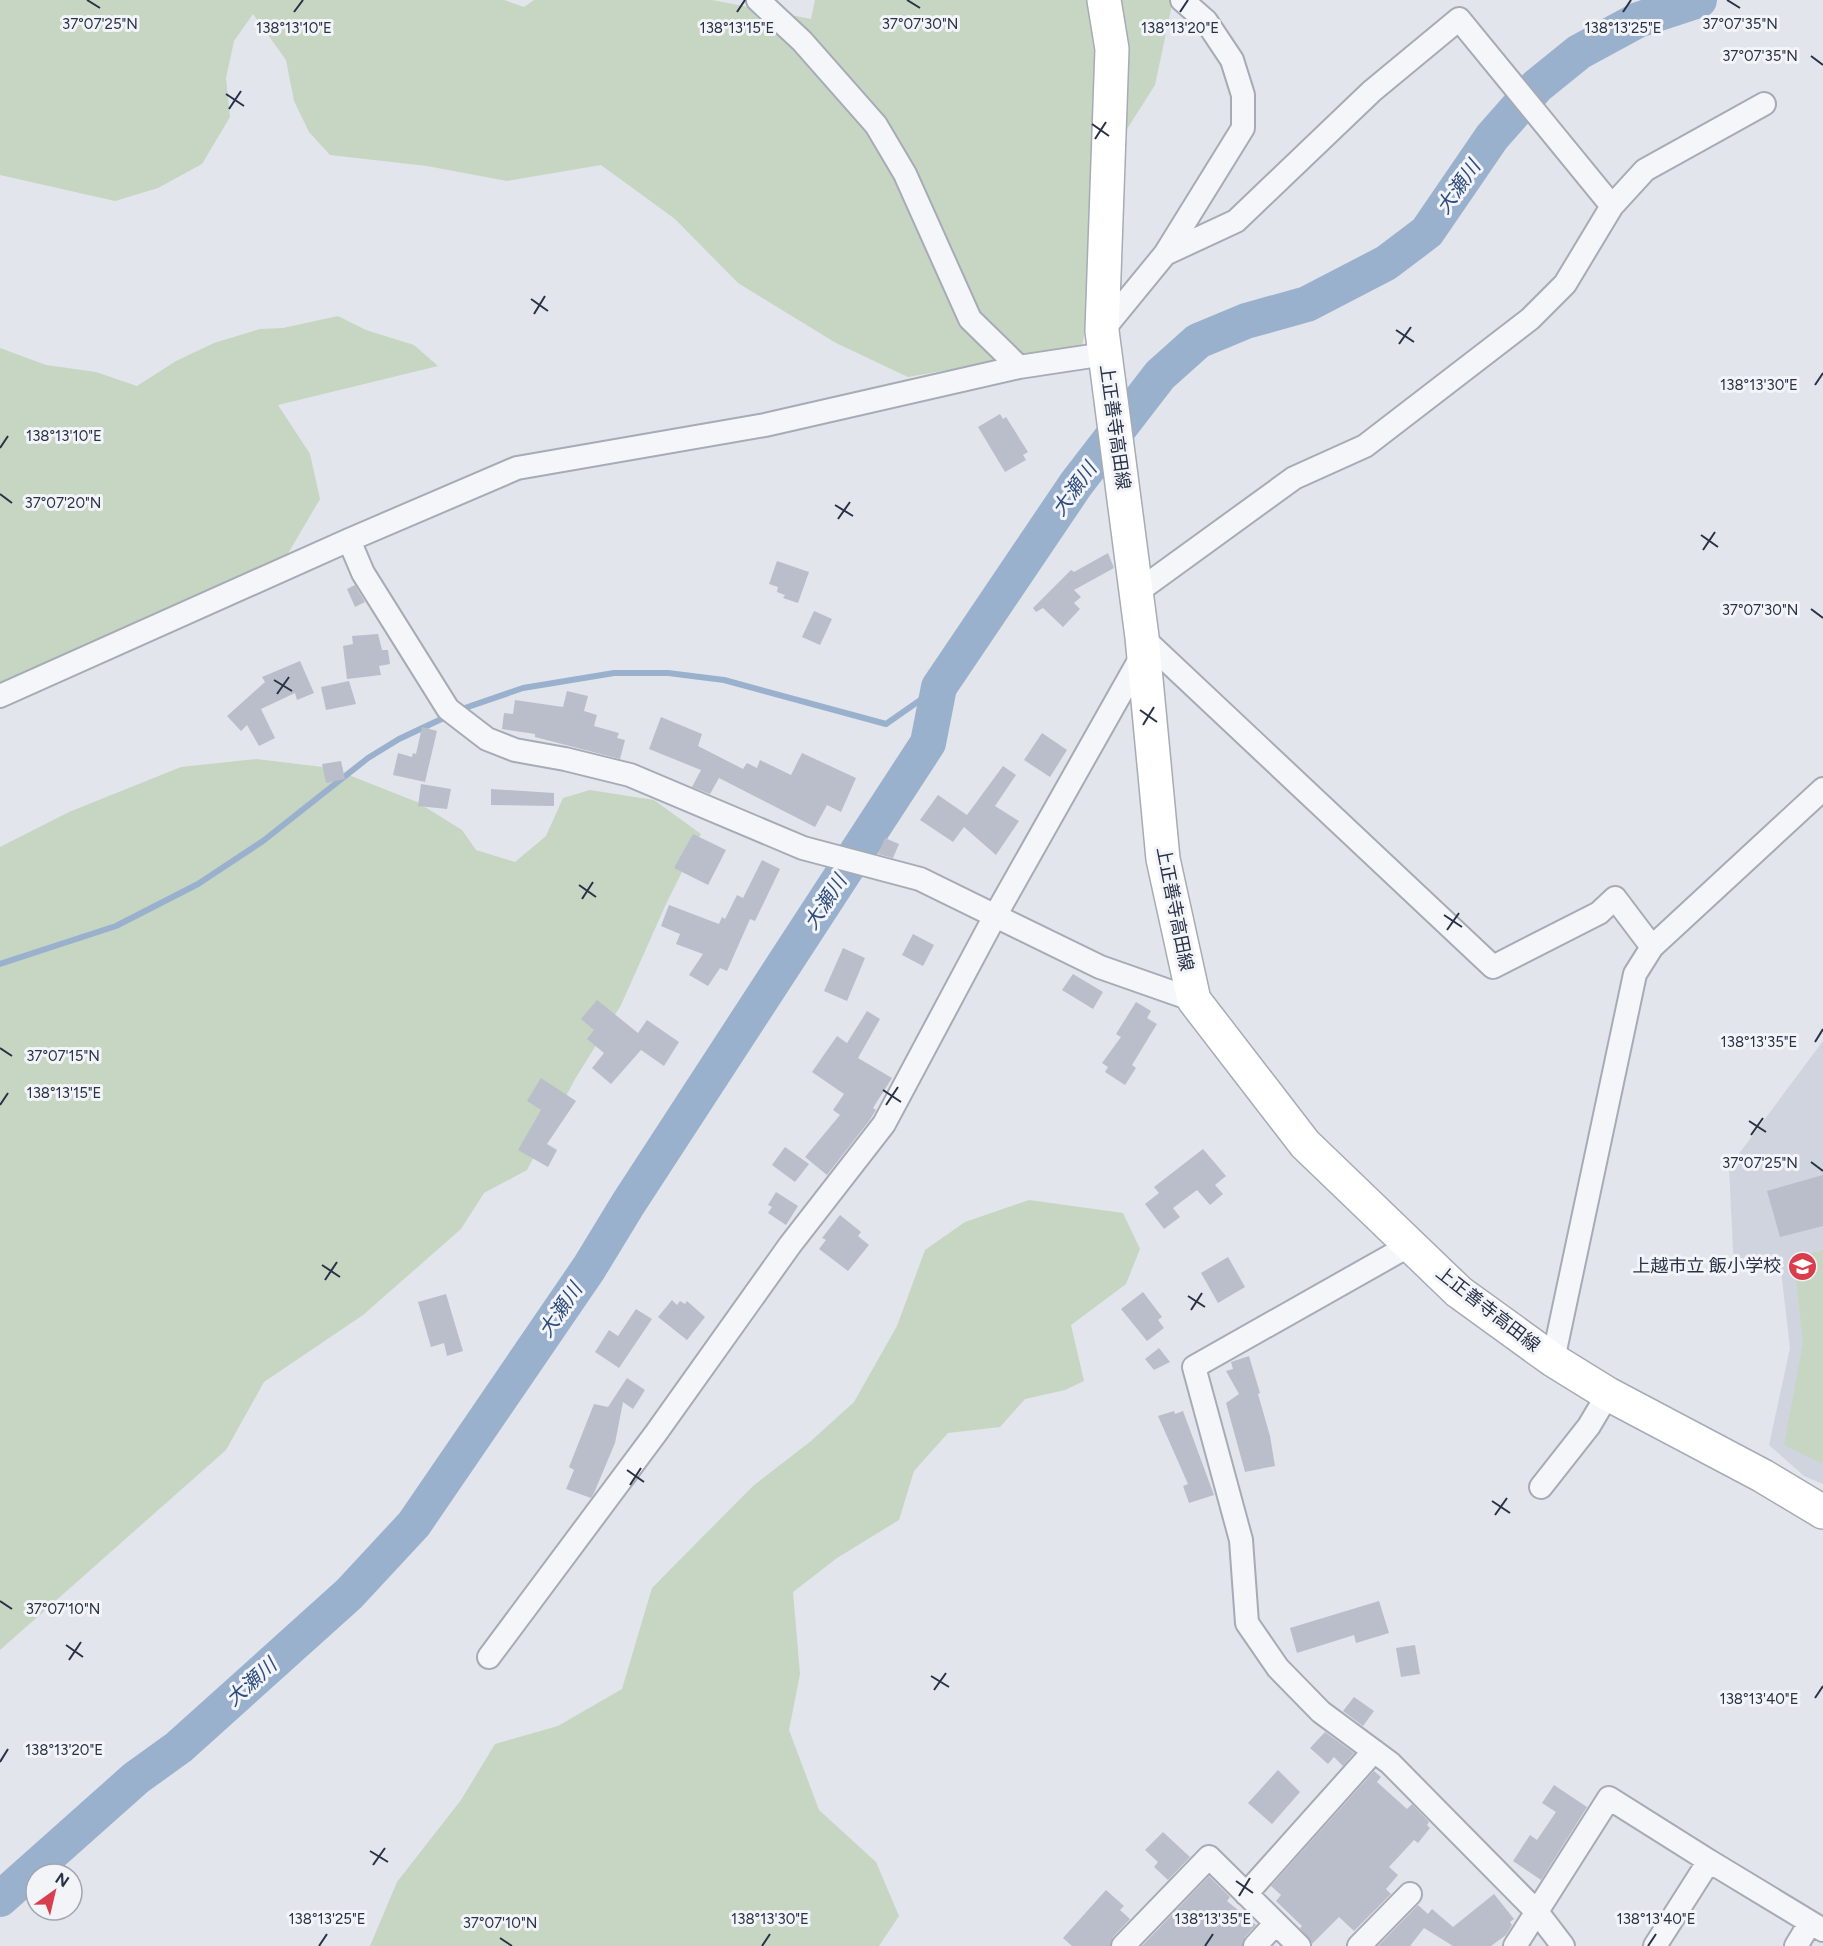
<svg xmlns="http://www.w3.org/2000/svg" width="1823" height="1946" viewBox="0 0 1823 1946" font-family="Figtree,'Noto Sans JP',sans-serif">
  <style>
    .built { fill: #d0d4de }
    .green { fill: #c6d6c2 }
    .lines { fill: none; stroke-linecap: round; stroke-linejoin: round }
    .stream { stroke: #9ab1ce; stroke-width: 6 }
    .river { stroke: #9ab1ce; stroke-width: 36 }
    .building { fill: #b9beca }
    .street-casing { stroke: #a6abb6; stroke-width: 26 }
    .secondary-casing { stroke: #a6abb6; stroke-width: 36 }
    .street { stroke: #f5f6f9; stroke-width: 22 }
    .secondary { stroke: #fff; stroke-width: 33 }
    .ticks { fill: none; stroke: #283145; stroke-width: 2 }
    .labels { text-anchor: middle; stroke-width: 6; stroke-linejoin: round; paint-order: stroke }
    .street-label { font-size: 18px; fill: #283145; stroke: #f2f4f8 }
    .poi-label { font-size: 18px; fill: #283145; stroke: #f2f4f8; text-anchor: end }
    .water-label { font-size: 20px; font-style: italic; fill: #2f4d7c; stroke: #f2f4f8 }
    .ticks-label { font-size: 15px; text-anchor: middle; fill: #283145; stroke: #f2f4f8; stroke-width: 6; stroke-linejoin: round; paint-order: stroke }
  </style>
  <rect width="100%" height="100%" fill="#e2e5eb"/>
  <path class="built" d="M1823,1041V1484L1804,1476L1769,1445L1790,1348L1780,1262L1734,1270L1729,1167Z"/>
  <path class="green" d="M0,0H504L524,7L534,0H712L811,19L815,0H1173L1155,85L1122,137L1082,346L908,377L836,343L738,283L675,219L601,165L507,181L427,166L330,155L309,132L294,101L286,60L253,14L234,41L226,78L230,117L202,164L158,188L115,201L0,175Z
    M338,316L366,330L414,345L438,366L278,405L310,454L320,499L283,562L202,593L0,687V348L46,365L96,372L137,386L176,361L214,343L260,329L283,328Z
    M256,759L331,768L417,802L462,830L476,850L515,862L546,836L563,798L590,790L654,800L701,834L666,904L621,1005L575,1079L527,1170L484,1193L461,1229L363,1315L264,1382L226,1450L0,1650V847L69,812L181,767Z
    M1029,1200L1123,1213L1140,1249L1126,1284L1071,1325L1084,1381L1065,1390L1025,1399L1000,1427L948,1433L914,1471L899,1520L837,1558L793,1592L800,1674L789,1730L819,1810L876,1862L899,1916L879,1946H370L397,1882L461,1800L495,1744L558,1726L622,1689L652,1588L753,1486L811,1441L854,1402L897,1326L925,1250L965,1222Z
    M1823,1250V1464L1784,1445L1803,1343L1794,1259Z"/>
  <g class="lines">
    <path class="stream" d="M459,710L523,688L614,673H668L724,680L886,724L939,687
      M0,964L116,926L198,884L263,841L368,758L399,739L450,715"/>
    <path class="river" d="M0,1899L136,1778L179,1747L349,1594L414,1524L589,1268L628,1204L928,743L939,687L1076,484L1160,375L1198,341L1246,321L1307,304L1386,263L1427,232L1492,137L1537,86L1579,52L1638,20L1699,0"/>
  </g>
  <path class="building" d="M1000,414L1003,419L1006,417L1028,452L1023,455L1026,460L1005,472L978,427Z
    M1108,553L1114,568L1074,590L1081,597L1074,603L1080,609L1063,627L1043,608L1036,612L1033,608L1071,570L1074,572Z
    M777,561L809,572L798,603L783,598L785,595L777,592L778,587L769,584Z
    M355,585L365,602L355,607L347,589Z
    M814,611L832,619L820,645L802,637Z
    M378,634L382,650H388L390,664L379,666L381,675L347,679L343,646L353,644L352,636Z
    M300,661L314,693L297,700L295,693L261,709L275,738L259,746L247,725L241,731L227,716L265,682L262,677Z
    M349,681L356,704L326,710L321,687Z
    M567,691L588,696L584,711L597,715L594,726L619,733L617,738L625,740L620,759L535,737V734L502,729L504,713L513,714L515,700L563,707Z
    M661,717L702,734L698,746L743,769L747,763L757,768L760,760L791,775L802,753L856,778L841,812L827,805L815,827L719,778L710,794L692,787L701,770L649,749Z
    M422,727L437,731L425,782L393,775L398,753L412,757L413,753L416,754Z
    M1042,733L1067,750L1050,777L1024,760Z
    M341,761L345,779L326,783L322,764Z
    M1003,766L1016,775L995,806L1019,821L996,855L964,827L953,842L920,820L938,795L967,815Z
    M421,784L451,789L447,809L418,806Z
    M491,789L554,793V806L491,805Z
    M693,834L726,850L708,885L674,868Z
    M885,838L899,844L893,858L878,854Z
    M762,860L780,869L755,921L750,919L727,971L720,968L708,986L689,975L703,954L676,944L680,934L661,926L669,905L719,924L722,917L725,919L737,895L743,898Z
    M913,934L934,945L923,966L902,955Z
    M843,948L865,958L847,1001L824,991Z
    M1073,974L1103,992L1093,1009L1062,990Z
    M597,1000L638,1033L647,1020L679,1042L664,1066L641,1050L611,1084L592,1068L604,1053L587,1039L594,1030L581,1019Z
    M1136,1002L1151,1011L1147,1018L1157,1024L1132,1065L1136,1068L1125,1085L1105,1072L1108,1067L1102,1063L1121,1037L1116,1034Z
    M867,1011L880,1019L858,1058L892,1078L873,1108L876,1110L869,1121L827,1175L805,1157L840,1115L833,1110L844,1094L812,1072L837,1036L847,1043Z
    M541,1078L576,1101L547,1144L557,1150L548,1167L518,1150L541,1110L527,1101Z
    M785,1147L809,1164L795,1182L772,1165Z
    M1203,1149L1226,1176L1215,1185L1223,1194L1210,1205L1197,1190L1173,1208L1180,1217L1164,1229L1145,1204L1159,1193L1154,1187Z
    M1823,1175V1226L1780,1237L1767,1191Z
    M776,1192L798,1206L786,1225L768,1213L772,1207L768,1205Z
    M840,1215L861,1232L858,1236L869,1245L848,1271L819,1249L826,1240L822,1238Z
    M1228,1257L1245,1287L1218,1303L1201,1273Z
    M1143,1292L1162,1317L1158,1320L1164,1328L1147,1341L1121,1309Z
    M446,1294L463,1351L447,1356L444,1343L431,1347L418,1302Z
    M672,1300L677,1305L680,1301L685,1304L687,1301L705,1317L687,1340L658,1317Z
    M636,1309L652,1319L619,1368L595,1352L609,1330L618,1336Z
    M1159,1348L1170,1362L1154,1370L1145,1359Z
    M1249,1356L1260,1393L1258,1394L1270,1436L1275,1466L1245,1472L1226,1403L1239,1394L1226,1371L1233,1369L1231,1362Z
    M627,1378L645,1390L633,1409L623,1402L615,1443L594,1493L591,1498L566,1489L574,1470L569,1467L594,1404L608,1407Z
    M1174,1411L1175,1414L1183,1411L1214,1495L1189,1503L1183,1486L1188,1484L1158,1416Z
    M1379,1601L1389,1633L1356,1643L1354,1635L1297,1653L1290,1628Z
    M1415,1645L1420,1674L1401,1677L1396,1648Z
    M1354,1697L1374,1711L1363,1726L1343,1711Z
    M1325,1732L1354,1753L1343,1766L1334,1757L1328,1764L1310,1748Z
    M1278,1770L1300,1792L1272,1824L1248,1803Z
    M1374,1771L1381,1777L1377,1782L1407,1809L1412,1804L1429,1822L1427,1825L1430,1828L1418,1843L1414,1840L1389,1867L1398,1875L1386,1889L1391,1894L1354,1931L1339,1917L1312,1944L1300,1928L1302,1926L1276,1901L1281,1895L1271,1886Z
    M1554,1785L1587,1807L1541,1880L1513,1861L1530,1835L1537,1840L1556,1812L1542,1803Z
    M1163,1832L1190,1857L1168,1880L1154,1867L1158,1862L1145,1850Z
    M1209,1876L1230,1897L1227,1901L1256,1925L1245,1937L1242,1946H1142Z
    M1106,1890L1124,1906L1120,1910L1130,1919L1113,1937L1110,1946H1072L1063,1938Z
    M1494,1894L1514,1919L1510,1922L1512,1925L1506,1935L1491,1946H1453L1424,1928L1410,1946H1378L1418,1905L1428,1914L1432,1909L1453,1927Z"/>
  <g class="lines">
    <defs>
      <path id="street" d="M758,0L802,41L876,125L905,174L970,319L1019,367
        M1165,254L1236,221L1372,91L1459,19L1612,206
        M1102,331L1165,254L1243,128V95L1232,60L1206,21L1182,0
        M349,540L363,573L448,709L487,739L515,750L565,759L630,775L803,848L920,879L1100,967L1194,1000
        M1137,592L1294,478L1365,446L1530,319L1565,284L1612,206L1645,170L1764,104
        M1142,637L1493,967L1599,913L1615,898L1652,947
        M0,696L349,540L517,468L765,425L1019,367L1105,354
        M1410,1245L1194,1367L1241,1540L1247,1623L1278,1668L1321,1712L1390,1763L1537,1912L1563,1946
        M1553,1360L1635,974L1652,947L1823,789
        M1541,1487L1589,1426L1608,1394
        M489,1657L656,1433L790,1245L884,1124L995,916L1144,652
        M1709,1861L1823,1930
        M1246,1894L1374,1751
        M1123,1946L1209,1857L1299,1946
        M1255,1946L1276,1923
        M1359,1946L1410,1894
        M1515,1946L1609,1798L1709,1861L1655,1946
        M1796,1946L1810,1923"/>
      <path id="secondary" d="M1104,0L1112,49L1102,331L1142,637L1163,859L1194,1000L1305,1144L1459,1292L1553,1360L1608,1394L1763,1476L1823,1512"/>
    </defs>
    <use href="#street" class="street-casing"/>
    <use href="#secondary" class="secondary-casing"/>
    <use href="#street" class="street"/>
    <use href="#secondary" class="secondary"/>
  </g>
  <path class="ticks" d="M87,0L100,8M907,0L920,8M1727,0L1740,8M294,12L303,0M737,12L745,0M1180,12L1188,0M1623,12L1631,0M1811,56L1823,65M226,94L244,106M229,109L241,91M1092,124L1109,136M1095,139L1106,122M531,299L548,311M534,314L545,296M1396,330L1414,342M1399,344L1411,327M1815,385L1823,373M0,448L8,436M0,494L12,503M835,505L853,516M838,519L850,502M1701,535L1718,547M1703,550L1715,532M1811,609L1823,618M274,680L292,691M277,694L289,677M1140,710L1157,722M1143,725L1154,707M579,885L596,897M582,899L593,882M1444,915L1462,927M1447,930L1459,913M1815,1042L1823,1029M0,1048L12,1056M883,1090L901,1102M0,1105L8,1093M886,1105L898,1087M1749,1121L1766,1132M1751,1135L1763,1118M1811,1162L1823,1171M322,1265L340,1277M325,1280L337,1262M1188,1296L1205,1307M1191,1310L1202,1293M627,1470L644,1482M630,1485L641,1468M1492,1501L1510,1513M1495,1515L1507,1498M0,1601L12,1609M66,1645L83,1657M69,1660L81,1642M931,1676L949,1687M934,1690L946,1673M1815,1698L1823,1686M0,1762L8,1749M370,1851L388,1862M373,1865L385,1848M1236,1881L1253,1893M1239,1896L1250,1878M500,1938L512,1946M319,1946L327,1934M762,1946L770,1934M1205,1946L1213,1934M1648,1946L1656,1934"/>
  <defs>
    <symbol id="school-disc" viewBox="-11 -11 22 22"><circle r="9.5" fill="#d93e4d" stroke="#f2f4f8"/><path d="M0-5L7-2L0 1L-7-2ZM-4 1L0 2.5L4 1V4Q0 6-4 4Z" fill="#fff"/></symbol>
  </defs>
  <g fill-rule="evenodd">
    <use href="#school-disc" x="1786" y="1250" width="33" height="33"/>
  </g>
  <g class="labels">
    <g class="street-label">
      <text transform="translate(1115 427) rotate(82)" y="6">上正善寺高田線</text>
      <text transform="translate(1175 909) rotate(79)" y="6">上正善寺高田線</text>
      <text transform="translate(1488 1309) rotate(38)" y="6">上正善寺高田線</text>
    </g>
    <g class="poi-label">
      <text x="1781" y="1272">上越市立 飯小学校</text>
    </g>
    <g class="water-label">
      <text transform="translate(1458 187) rotate(-55)" y="7">大瀬川</text>
      <text transform="translate(1074 489) rotate(-54)" y="7">大瀬川</text>
      <text transform="translate(825 902) rotate(-57)" y="7">大瀬川</text>
      <text transform="translate(560 1310) rotate(-56)" y="7">大瀬川</text>
      <text transform="translate(251 1682) rotate(-42)" y="7">大瀬川</text>
    </g>
  </g>
  <g class="ticks-label">
    <text x="1740" y="29">37°07'35"N</text>
    <text x="100" y="29">37°07'25"N</text>
    <text x="920" y="29">37°07'30"N</text>
    <text x="294" y="33">138°13'10"E</text>
    <text x="737" y="33">138°13'15"E</text>
    <text x="1623" y="33">138°13'25"E</text>
    <text x="1180" y="33">138°13'20"E</text>
    <text x="1760" y="61">37°07'35"N</text>
    <text x="1759" y="390">138°13'30"E</text>
    <text x="64" y="441">138°13'10"E</text>
    <text x="63" y="508">37°07'20"N</text>
    <text x="1760" y="615">37°07'30"N</text>
    <text x="1759" y="1047">138°13'35"E</text>
    <text x="63" y="1061">37°07'15"N</text>
    <text x="64" y="1098">138°13'15"E</text>
    <text x="1760" y="1168">37°07'25"N</text>
    <text x="63" y="1614">37°07'10"N</text>
    <text x="1759" y="1704">138°13'40"E</text>
    <text x="64" y="1755">138°13'20"E</text>
    <text x="327" y="1924">138°13'25"E</text>
    <text x="770" y="1924">138°13'30"E</text>
    <text x="1213" y="1924">138°13'35"E</text>
    <text x="1656" y="1924">138°13'40"E</text>
    <text x="500" y="1928">37°07'10"N</text>
  </g>
  <g transform="translate(54 1892) rotate(34)"><circle r="28" fill="#f2f4f8" stroke="#a1a6b0" stroke-width="1.5"/>
  <path d="M0-4.5L10 22L0 15L-10 22Z" fill="#d93e4d"/>
  <text y="-9" font-size="16" font-weight="bold" text-anchor="middle" fill="#283145">N</text>
  </g>
</svg>
